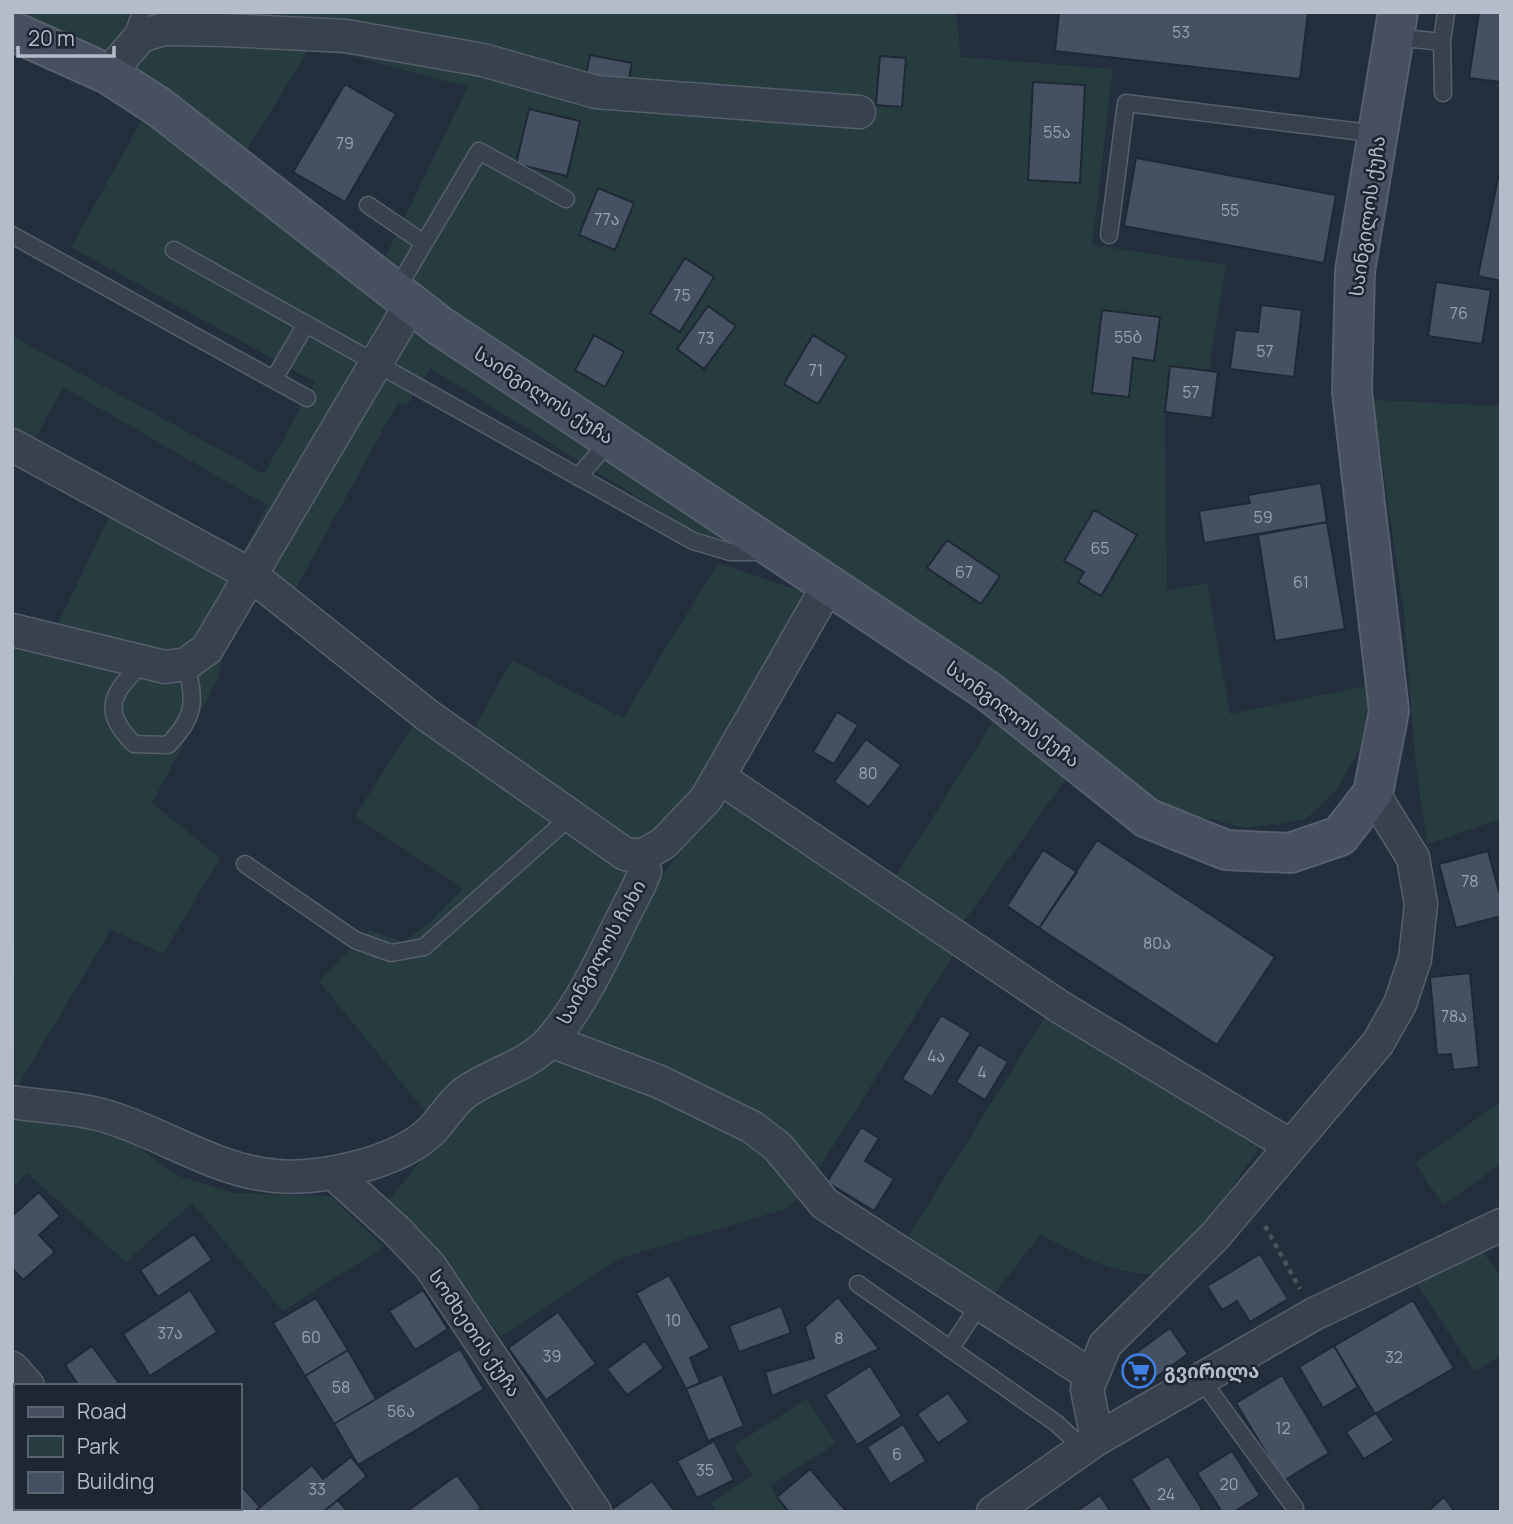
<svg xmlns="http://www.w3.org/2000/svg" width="1513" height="1524" viewBox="0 0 1513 1524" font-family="Manrope,'Noto Sans Georgian',sans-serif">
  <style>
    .green { fill: #263c3f }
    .building { fill: #455162; stroke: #1f2835; stroke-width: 2 }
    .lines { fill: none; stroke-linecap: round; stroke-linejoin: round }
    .lane-casing { stroke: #565f6c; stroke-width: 19 }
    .street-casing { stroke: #565f6c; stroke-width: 35 }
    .secondary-casing { stroke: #565f6c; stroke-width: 42 }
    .path { stroke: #44595c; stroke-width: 4.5; stroke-dasharray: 5 5; stroke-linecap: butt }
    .lane { stroke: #38414e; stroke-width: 16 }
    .street { stroke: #38414e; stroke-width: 32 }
    .secondary { stroke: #465061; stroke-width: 38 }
    .labels { text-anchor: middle; stroke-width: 5; stroke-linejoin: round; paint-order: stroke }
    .number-label { font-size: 16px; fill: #98a1af }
    .street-label { font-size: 19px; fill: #b4bcc9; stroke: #1d2633 }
    .poi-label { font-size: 19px; font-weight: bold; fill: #b4bcc9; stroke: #1d2633; text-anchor: start }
  </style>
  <rect width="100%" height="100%" fill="#242f3e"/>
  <path class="green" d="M12,12H956L961,57L1113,69L1092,245L1226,265L1201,418L1165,413L1167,591L1207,583L1230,714L1370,685L1361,746L1336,791L1306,819L1246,828L1174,810L776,524L381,266L468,87L311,45L244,155L173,94L91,44L12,20Z
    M146,113L741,543L695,533L430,368L406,407L398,402L296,588L243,553L267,505L63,387L31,446L12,436V336L264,474L315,382L71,247Z
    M1373,400L1501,406V819L1427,844L1416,768L1404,613Z
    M113,509L237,579C227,595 218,617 205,630C168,670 99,641 54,632Z
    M718,563L812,595L682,814L642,844L621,839L473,730L512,660L623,718Z
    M12,639L167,679L222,656L218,679L152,803L220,858L163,954L111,929L15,1091Z
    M999,712L1072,770L960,927L892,882Z
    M414,724L633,868L541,1035L429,1116L319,981L369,930L403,942L429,923L463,888L355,816Z
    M728,799L955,952L810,1183L789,1208L621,1258L501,1336L424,1241L391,1211L388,1201L475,1095L541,1072L601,979L657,880Z
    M1501,957V1164L1443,1205L1415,1163L1500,1102Z
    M1047,1014L1259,1148L1213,1214L1153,1274C1111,1274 1077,1253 1040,1235L992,1297L904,1243Z
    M12,1109L96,1123L138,1147L178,1176L234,1193L330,1196L384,1247L283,1311L192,1203L126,1262L27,1173L12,1189Z
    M1483,1252L1501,1278V1356L1474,1371L1415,1282Z
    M806,1399L836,1443L770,1486L787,1512H717L711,1502L753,1475L734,1446Z"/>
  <path class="building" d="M1059,12H1308L1300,79L1055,51Z
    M1479,12H1501V82L1469,78Z
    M590,55L632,63L627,88L585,80Z
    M880,56L906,58L902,107L876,105Z
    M1033,82L1085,85L1080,183L1028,180Z
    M345,84L396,114L345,202L293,172Z
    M529,109L580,121L567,176L516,164Z
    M1136,158L1336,195L1324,263L1124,226Z
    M1501,164V281L1478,276Z
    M598,188L634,203L615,250L579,235Z
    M685,258L714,277L680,332L650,313Z
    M1436,282L1491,290L1482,344L1428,336Z
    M1261,305L1302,310L1294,377L1230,369L1235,330L1258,332Z
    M708,306L736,326L704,369L677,349Z
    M1102,310L1160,317L1154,361L1133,358L1129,397L1092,393Z
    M594,335L624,352L605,387L575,370Z
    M813,335L847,356L818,404L784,384Z
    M1170,366L1218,372L1212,418L1165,412Z
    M1321,483L1327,522L1204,543L1199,511L1250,503L1248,495Z
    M1094,510L1137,535L1101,596L1078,582L1084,572L1064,561Z
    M1327,522L1345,629L1275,641L1258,535Z
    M947,540L1000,576L981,604L927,568Z
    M837,712L858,725L834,764L813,752Z
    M866,739L901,765L869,807L834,782Z
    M1097,840L1275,957L1217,1045L1039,928Z
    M1043,850L1077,872L1039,928L1007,906Z
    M1488,851L1501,899V916L1456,928L1439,864Z
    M1470,973L1479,1067L1453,1070L1451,1054L1437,1055L1430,977Z
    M941,1015L971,1033L932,1097L902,1079Z
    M979,1044L1008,1062L985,1100L956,1082Z
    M861,1127L879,1138L865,1161L894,1179L874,1211L827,1182Z
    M39,1192L60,1216L39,1235L55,1252L23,1280L12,1268V1216Z
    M194,1234L212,1260L158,1297L140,1270Z
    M1260,1254L1288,1299L1250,1322L1237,1301L1222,1310L1207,1286Z
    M669,1275L710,1348L690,1358L700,1383L686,1389L636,1293Z
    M190,1290L217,1332L150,1376L123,1334Z
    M423,1290L448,1329L415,1350L389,1311Z
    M838,1297L879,1349L772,1396L765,1372L814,1358L805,1327Z
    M316,1298L348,1350L305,1376L273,1323Z
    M1413,1300L1454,1368L1375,1414L1334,1346Z
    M781,1306L791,1333L739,1352L729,1326Z
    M558,1312L596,1364L546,1400L508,1348Z
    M1170,1328L1188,1354L1137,1391L1119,1365Z
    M645,1341L664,1368L627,1395L607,1369Z
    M92,1346L121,1386H79L65,1365Z
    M1334,1346L1358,1387L1323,1408L1299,1367Z
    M460,1349L484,1389L358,1465L334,1424Z
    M348,1350L376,1399L334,1424L305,1376Z
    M870,1366L902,1416L857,1445L825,1395Z
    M722,1374L744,1426L708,1441L686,1389Z
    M1282,1375L1329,1453L1283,1481L1236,1403Z
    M948,1393L969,1422L938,1443L917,1414Z
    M1376,1413L1394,1440L1364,1459L1346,1432Z
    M903,1424L926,1461L890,1484L867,1447Z
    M714,1441L734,1480L697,1498L677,1461Z
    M1232,1451L1260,1495L1234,1512H1222L1197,1473Z
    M1168,1456L1202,1509L1198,1512H1151L1131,1479Z
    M351,1457L367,1476L323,1512H254L312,1465L323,1479Z
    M810,1469L847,1512H789L777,1497Z
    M457,1475L481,1508L476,1512H406Z
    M652,1481L675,1512H612L611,1510Z
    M240,1484L260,1507L254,1512H205L202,1508H240Z
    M1100,1495L1111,1512H1076Z
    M1444,1497L1455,1512H1429L1428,1511Z
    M338,1500L348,1512H323Z"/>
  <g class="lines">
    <defs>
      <path id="lane" d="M1394,37L1442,42
        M131,40L141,12
        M1443,93L1442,42L1446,12
        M368,205L424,243
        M12,235L307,398
        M1109,235L1126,103L1378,134
        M174,250L693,541L730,552H766
        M395,292L479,151L566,199
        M274,379L306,324
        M578,477L611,439
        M144,662C113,692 99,709 134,744L168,745C195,716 196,703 186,664
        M245,864L355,940L391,953L424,947L571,816
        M858,1284L1056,1423L1083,1448
        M950,1349L980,1304
        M1201,1379L1295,1508"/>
      <path id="street" d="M108,74L141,36L164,29L225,30L346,36L483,60L596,92L859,112
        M12,445L251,575L427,715L625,854L642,856
        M12,630L165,667L186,664L207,649L411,304
        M719,777L1060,1007L1291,1146
        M642,856L664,843L706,799L829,584
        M551,1041L660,1082L752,1127L778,1147L825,1204L1092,1376
        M12,1102C41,1107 73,1107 102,1115C160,1131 214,1171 276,1176C321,1180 398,1163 431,1131C443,1119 452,1102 466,1092C493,1073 530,1065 551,1040C587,999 612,936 638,888L645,871L642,856
        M333,1173L396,1230L430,1266L595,1512
        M12,1368L28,1386
        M1097,1439L1087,1389L1105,1345L1214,1237L1378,1043L1400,1004L1415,959L1421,904L1413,858L1373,793
        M152,1508L156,1512
        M993,1512L1097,1439L1314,1314L1501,1225"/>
      <path id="secondary" d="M12,31L108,74L159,107L440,326L988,691L1147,818L1226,850L1290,853L1340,836L1373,793L1389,711L1352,392L1355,271L1398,12"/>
    </defs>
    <use href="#lane" class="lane-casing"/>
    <use href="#street" class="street-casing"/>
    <use href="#secondary" class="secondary-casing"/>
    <path class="path" d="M1265,1226L1300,1289"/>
    <use href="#lane" class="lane"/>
    <use href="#street" class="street"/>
    <use href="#secondary" class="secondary"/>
  </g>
  <defs>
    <symbol id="supermarket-ring" viewBox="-11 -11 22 22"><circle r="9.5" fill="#1d2633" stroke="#3f7fe0" stroke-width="1.5"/><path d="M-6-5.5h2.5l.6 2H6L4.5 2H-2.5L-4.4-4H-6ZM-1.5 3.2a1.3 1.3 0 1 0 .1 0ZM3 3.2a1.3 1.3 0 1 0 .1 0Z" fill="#3f7fe0"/></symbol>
  </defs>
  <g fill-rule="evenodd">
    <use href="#supermarket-ring" x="1120" y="1352" width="38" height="38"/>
  </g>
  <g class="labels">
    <g class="number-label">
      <text x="1181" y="38">53</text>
      <text x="1057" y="138">55ა</text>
      <text x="345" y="149">79</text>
      <text x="1230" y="216">55</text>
      <text x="607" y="225">77ა</text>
      <text x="682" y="301">75</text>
      <text x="1459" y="319">76</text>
      <text x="1128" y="343">55ბ</text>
      <text x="706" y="344">73</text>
      <text x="1265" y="357">57</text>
      <text x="816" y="376">71</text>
      <text x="1191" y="398">57</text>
      <text x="1263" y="523">59</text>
      <text x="1100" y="554">65</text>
      <text x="964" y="578">67</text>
      <text x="1301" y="588">61</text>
      <text x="868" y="779">80</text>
      <text x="1470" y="887">78</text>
      <text x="1157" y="949">80ა</text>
      <text x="1454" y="1022">78ა</text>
      <text x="936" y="1062">4ა</text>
      <text x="982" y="1078">4</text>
      <text x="673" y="1326">10</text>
      <text x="170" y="1339">37ა</text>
      <text x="311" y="1343">60</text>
      <text x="839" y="1344">8</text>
      <text x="552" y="1362">39</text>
      <text x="1394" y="1363">32</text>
      <text x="341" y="1393">58</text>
      <text x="401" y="1417">56ა</text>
      <text x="1283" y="1434">12</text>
      <text x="897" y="1460">6</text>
      <text x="705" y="1476">35</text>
      <text x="1229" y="1490">20</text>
      <text x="317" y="1495">33</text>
      <text x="1166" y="1500">24</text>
    </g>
    <g class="street-label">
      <text transform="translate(1367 216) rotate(-82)" y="7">საინგილოს ქუჩა</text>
      <text transform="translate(544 395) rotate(33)" y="7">საინგილოს ქუჩა</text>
      <text transform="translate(1013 714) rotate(37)" y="7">საინგილოს ქუჩა</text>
      <text transform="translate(601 952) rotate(-61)" y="7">საინგილოს ჩიხი</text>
      <text transform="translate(475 1333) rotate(56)" y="7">სომხეთის ქუჩა</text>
    </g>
    <g class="poi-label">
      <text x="1164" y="1378">გვირილა</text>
    </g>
  </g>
  <rect width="1513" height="1524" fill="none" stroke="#b4bcc9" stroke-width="28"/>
  <rect x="14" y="1384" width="228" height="126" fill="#1d2633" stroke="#59626f" stroke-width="2"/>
  <rect x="28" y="1407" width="35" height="10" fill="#465061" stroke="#59626f" stroke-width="2"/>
  <text x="77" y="1419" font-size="21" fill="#b4bcc9">Road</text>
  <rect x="28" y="1436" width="35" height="21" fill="#263c3f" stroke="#59626f" stroke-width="2"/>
  <text x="77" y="1454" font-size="21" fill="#b4bcc9">Park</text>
  <rect x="28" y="1472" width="35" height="21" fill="#455162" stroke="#59626f" stroke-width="2"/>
  <text x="77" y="1489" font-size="21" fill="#b4bcc9">Building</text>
  <path d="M18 46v10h96v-10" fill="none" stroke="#b4bcc9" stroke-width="3.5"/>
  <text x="28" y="46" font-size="21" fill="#b4bcc9" stroke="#1d2633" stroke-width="5" paint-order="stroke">20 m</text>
</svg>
